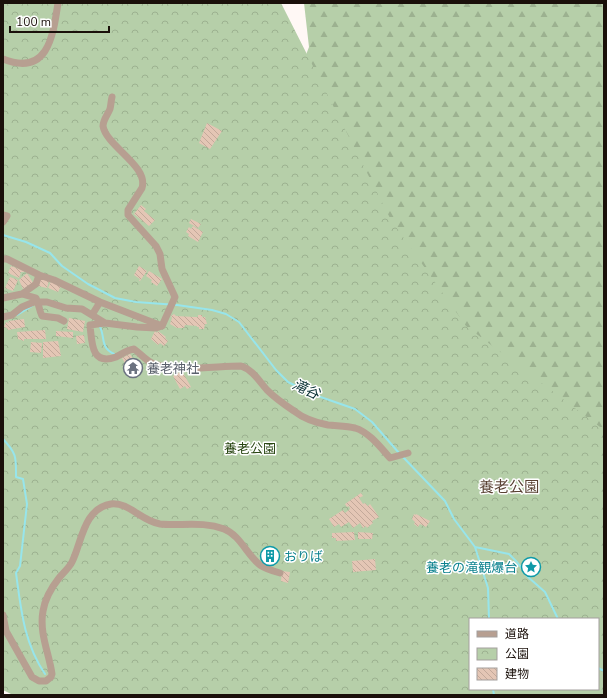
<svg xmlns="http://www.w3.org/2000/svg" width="607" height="698" viewBox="0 0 607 698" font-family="'Nunito Sans','Noto Sans JP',sans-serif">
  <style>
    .forest { fill: url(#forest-firs) }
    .park { fill: url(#park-crowns); fill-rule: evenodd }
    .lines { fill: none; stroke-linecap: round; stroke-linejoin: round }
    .stream { stroke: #97e5eb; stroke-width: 2 }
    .building { fill: url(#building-back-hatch) }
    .minor { stroke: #b79f91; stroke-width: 7 }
    .labels { text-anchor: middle; stroke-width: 3; stroke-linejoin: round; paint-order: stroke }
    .worship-label { font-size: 13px; fill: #5b616d; stroke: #fff; text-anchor: start }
    .park-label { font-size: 13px; fill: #294613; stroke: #fff }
    .culture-label { font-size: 13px; fill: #0d838f; stroke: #fff; text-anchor: start }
    .water-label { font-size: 14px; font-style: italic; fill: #0c3336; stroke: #fff }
    .quarter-label { font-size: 15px; fill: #594133; stroke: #fff }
  </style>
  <defs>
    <pattern id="forest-firs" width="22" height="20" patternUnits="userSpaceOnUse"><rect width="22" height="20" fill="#b6cfa9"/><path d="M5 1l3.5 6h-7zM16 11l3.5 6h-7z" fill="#9cb190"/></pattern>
    <pattern id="park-crowns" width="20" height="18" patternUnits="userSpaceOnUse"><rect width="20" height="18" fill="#b6cfa9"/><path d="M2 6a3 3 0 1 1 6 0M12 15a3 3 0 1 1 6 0" fill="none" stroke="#9cb190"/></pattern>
    <pattern id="building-back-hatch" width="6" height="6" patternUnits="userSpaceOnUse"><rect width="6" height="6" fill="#e4c6b5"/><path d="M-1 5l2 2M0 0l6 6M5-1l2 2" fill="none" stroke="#c3a99a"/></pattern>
  </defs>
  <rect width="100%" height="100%" fill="#fff8f5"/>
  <path class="forest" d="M304,3H604V638L598,619L273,140L309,47Z"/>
  <path class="park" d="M3,3H281L391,220L466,326L604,430V695H13L3,690ZM470,619H598V689H470Z"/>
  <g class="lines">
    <path class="stream" d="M3,235L26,242L50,253L62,266L88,284L115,298L136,302L177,305L212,310L226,314L239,322L276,370L288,382L312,394L355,409L372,422L399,453
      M17,315L32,306
      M99,325C106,336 99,347 114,354
      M3,439C17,454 16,457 16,477L23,479L27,504L20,566L16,573C21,610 24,643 45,674
      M402,456L445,501L454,519L475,547L509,554L517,562L528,577L545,592L558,619
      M475,547L488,588L489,619
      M598,668L604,671
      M493,689L494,695"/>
  </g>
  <path class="building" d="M207,123L222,131L210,149L199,143Z
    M141,205L146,209L144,211L155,220L149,226L134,214Z
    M191,219L201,224L198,228L189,223Z
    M193,226L203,232L198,242L188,236L189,234L186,232L189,227L191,229Z
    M11,266L24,271V272H21L19,278L8,273Z
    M139,266L147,271L140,281H139L140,279L134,275Z
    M149,271L162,279L157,286L151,282L152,280L146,276Z
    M27,273L33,283L23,289L19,280Z
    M10,277L18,280L13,291L5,288Z
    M41,278L49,281L47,288L38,286Z
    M51,281L61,286L58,292L48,288Z
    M174,314L176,316L195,317H198V315H202V317H205L207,324H205L204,329H199V327H197V326L185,325L184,328H177L170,324L172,318L171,316Z
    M69,318L85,321L83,332L67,329Z
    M24,319L25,327L8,330L7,328L4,327L6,322L9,323L8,321Z
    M45,330L46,339H24V341L18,339L17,332Z
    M56,331L73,332V338L56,336Z
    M155,331L157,333L158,331L166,337L165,338L168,341L164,346L160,343L158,345L151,339Z
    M84,335L85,343L77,344L76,336Z
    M58,341L61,356L43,358V342Z
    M31,342L42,343L41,353L30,352Z
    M130,354L134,360L131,361L139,370L133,374L128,363L126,365L122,358Z
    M182,371L191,387L187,389L185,386L180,389L173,376Z
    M361,493L363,496L359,498L363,504L365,503L368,506L370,504L379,517L372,521L373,523L367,528L366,526L363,528L360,523L353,528L349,522L341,527L339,524L334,527L329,519L343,510L345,513L350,509L349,506L347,507L345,504Z
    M414,514L416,515V514L430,521L426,527L420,524L418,527L414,524L415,522L412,519Z
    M354,532L355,540L336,541V538H332V533Z
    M358,532L373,533L372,539H358Z
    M270,548L274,559L271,560L266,551Z
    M375,559L376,570L353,572L352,561Z
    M282,571L290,572L288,583L281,581Z"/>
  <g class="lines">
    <path class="minor" d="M3,59C48,77 53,36 58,3
      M3,215L7,216L3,222
      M3,259H7L39,275L54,280L100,302L162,326
      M22,294L36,284L39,275
      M3,298L22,294L36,298C39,304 39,310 42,316L58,318L64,321
      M92,315L100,302
      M3,317L12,315L22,307L34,302H47L66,308L82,309L105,323L137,327L156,328L162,326L175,297L162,269L160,254L156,246L128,215V210L142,188C149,166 106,146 103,126C103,120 108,114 110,109C111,105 111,101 112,97
      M105,323L90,325C92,343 91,366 116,357C122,354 127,350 134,349C141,354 146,361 154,364C176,372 217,366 241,366C253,370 259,381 267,390C275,398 285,405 294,411C303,418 317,423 328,425C337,426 347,426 355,428C369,432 381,448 390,458L408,453
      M3,615L6,631L32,677L39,681H46L51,677L52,674C49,653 39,633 43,611C45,599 51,588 59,578C63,573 69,568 72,562C82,542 83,509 111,504C129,502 141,521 160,524C181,526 203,521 224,529C240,535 247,555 260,565C266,569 273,571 280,573"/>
  </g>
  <defs>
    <symbol id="temple-ring" viewBox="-11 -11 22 22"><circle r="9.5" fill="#fff" stroke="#6b7280" stroke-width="1.5"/><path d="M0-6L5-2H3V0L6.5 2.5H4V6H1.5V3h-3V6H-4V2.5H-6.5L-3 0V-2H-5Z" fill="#6b7280"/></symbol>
    <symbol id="building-ring" viewBox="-11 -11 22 22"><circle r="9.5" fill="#fff" stroke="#0f9aa8" stroke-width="1.5"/><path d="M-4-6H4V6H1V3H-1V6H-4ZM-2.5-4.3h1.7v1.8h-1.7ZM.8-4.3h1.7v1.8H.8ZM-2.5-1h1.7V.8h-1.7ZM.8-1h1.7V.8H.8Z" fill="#0f9aa8"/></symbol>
    <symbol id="sight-ring" viewBox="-11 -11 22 22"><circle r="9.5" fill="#fff" stroke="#0f9aa8" stroke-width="1.5"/><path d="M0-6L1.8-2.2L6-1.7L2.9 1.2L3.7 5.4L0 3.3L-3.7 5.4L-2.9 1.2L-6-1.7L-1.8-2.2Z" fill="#0f9aa8"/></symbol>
  </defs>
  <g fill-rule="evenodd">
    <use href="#temple-ring" x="122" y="357" width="22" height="22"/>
    <use href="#building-ring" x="259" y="545" width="22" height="22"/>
    <use href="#sight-ring" x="520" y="556" width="22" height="22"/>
  </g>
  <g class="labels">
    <g class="worship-label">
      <text x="147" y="373">養老神社</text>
    </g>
    <g class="park-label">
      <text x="250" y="453">養老公園</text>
    </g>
    <g class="culture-label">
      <text x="284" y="561">おりば</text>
      <text x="517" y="572" text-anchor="end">養老の滝観爆台</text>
    </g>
    <g class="water-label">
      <text transform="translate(306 389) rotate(25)" y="5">滝谷</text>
    </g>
    <g class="quarter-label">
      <text x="509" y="492">養老公園</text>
    </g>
  </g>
  <rect width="607" height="698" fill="none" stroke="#1a100a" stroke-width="8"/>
  <rect x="469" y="618" width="130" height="72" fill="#ffffff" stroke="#a39f9d"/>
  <rect x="477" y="631" width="20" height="6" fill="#b79f91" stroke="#a39f9d"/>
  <text x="505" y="638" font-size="12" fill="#1a100a">道路</text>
  <rect x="477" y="648" width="20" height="12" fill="url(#park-crowns)" stroke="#a39f9d"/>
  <text x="505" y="658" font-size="12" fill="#1a100a">公園</text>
  <rect x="477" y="668" width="20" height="12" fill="url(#building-back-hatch)" stroke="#a39f9d"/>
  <text x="505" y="678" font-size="12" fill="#1a100a">建物</text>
  <path d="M10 26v6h99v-6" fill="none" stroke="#1a100a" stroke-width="2"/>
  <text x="16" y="26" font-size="12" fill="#1a100a" stroke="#ffffff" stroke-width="3" paint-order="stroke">100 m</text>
</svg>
